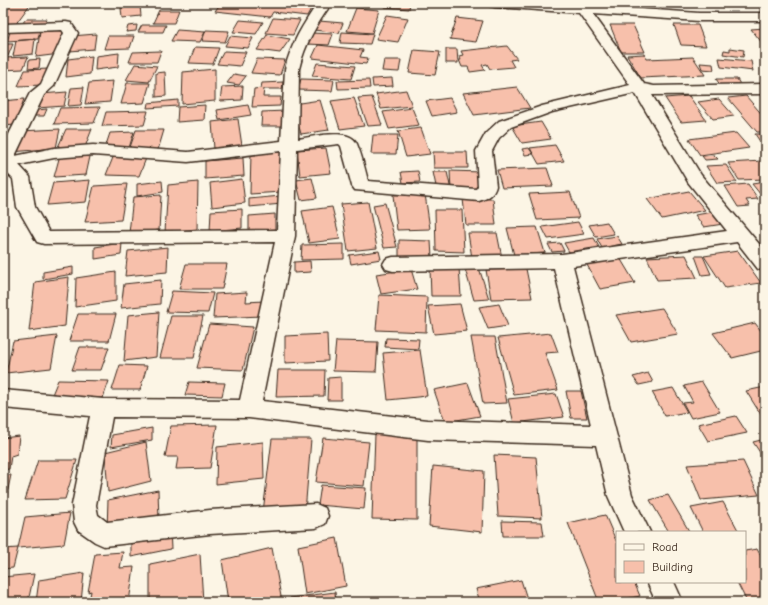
<svg xmlns="http://www.w3.org/2000/svg" width="768" height="605" viewBox="0 0 768 605" font-family="'Comic Neue',sans-serif">
  <style>
    .building { fill: #f7c0ab; stroke: #3b2a1e }
    .lines { fill: none; stroke-linecap: round; stroke-linejoin: round }
    .minor-casing { stroke: #3b2a1e; stroke-width: 3 }
    .minor { fill: #fcf5e5; fill-rule: evenodd }
  </style>
  <rect width="100%" height="100%" fill="#fcf5e5"/>
  <filter id="ink" filterUnits="userSpaceOnUse"><feTurbulence type="fractalNoise" baseFrequency=".025" numOctaves="2"/><feDisplacementMap in="SourceGraphic" scale="8" xChannelSelector="R" yChannelSelector="G"/><feConvolveMatrix kernelMatrix="1 2 1 2 8 2 1 2 1" color-interpolation-filters="sRGB"/></filter>
  <g filter="url(#ink)">
    <path class="building" d="M10,3H31L15,25L3,24V12Z
      M96,3H121L120,5Z
      M221,3H314L307,16L273,12L270,17L215,11Z
      M385,3H410L409,9L384,7Z
      M655,3H677L678,5H656Z
      M140,6L141,16L122,18L121,8Z
      M356,8L379,10L372,33L347,31Z
      M159,10H179L174,23H153Z
      M387,15L408,18L398,42L376,39Z
      M273,18L300,20L293,35L266,33Z
      M457,18L483,21L476,42L450,39Z
      M26,19H47L43,25H21Z
      M240,20L263,22L256,34L233,32Z
      M319,21L343,23L339,33L314,30Z
      M137,25L136,31L126,32L128,26Z
      M142,25H166L163,32H138Z
      M610,25H633L645,52H621Z
      M674,25H698L706,46L681,45Z
      M765,28V43L763,44L751,29Z
      M40,30L38,39L7,41L10,32Z
      M63,30L60,54L36,57L40,32Z
      M177,30L205,32L200,42L171,41Z
      M206,30L229,31L225,42L202,41Z
      M342,32L373,34L370,44L340,43Z
      M311,33L333,34L329,45L307,44Z
      M96,34L94,49L70,51L72,36Z
      M267,35L290,39L280,53L257,50Z
      M108,36H134L130,48L104,49Z
      M230,36L253,38L248,48L225,46Z
      M35,39L33,54L13,56L16,41Z
      M3,44H13L8,56H3Z
      M318,45L363,50L360,57L368,58L366,64L312,58Z
      M507,46L517,59L510,60L514,67L490,69L487,64L482,65L485,70L470,72L468,67H462L459,60H461L459,56L463,55L461,51Z
      M195,47L219,48L213,64L189,63Z
      M730,48L744,50L743,57L723,54L724,50L730,51Z
      M446,49H457L458,63H446Z
      M414,50L440,52L435,75L409,73Z
      M161,51L157,62H129L133,52Z
      M224,51L246,52L240,66L217,64Z
      M119,53L118,67L95,70L96,56Z
      M644,54L647,59L693,57L705,75L641,78L627,55Z
      M92,56L90,74L66,77L68,59Z
      M28,57L23,69L3,70V58Z
      M719,58L751,61L753,71L721,67Z
      M40,59L39,68L28,69L29,60Z
      M257,59L285,60L280,75L251,73Z
      M384,60H401L399,72L382,71Z
      M317,63L355,66L351,79L312,76Z
      M700,63L713,64L714,70L702,69Z
      M135,64L157,66L149,82L126,80Z
      M49,69L43,85L18,86L25,70Z
      M215,69V101L182,104L183,72Z
      M165,72L166,96L156,97V73Z
      M234,74L246,76L239,85L227,83Z
      M392,78L393,86L373,87L372,79Z
      M301,79L334,80L332,91L298,90Z
      M716,79H737L741,86H721Z
      M369,80L370,88L338,89L337,81Z
      M113,81L110,102L85,104L89,83Z
      M283,82L282,89H264L263,97H281L280,106L252,107L254,89L261,88L262,83Z
      M127,83H150L144,103L121,104Z
      M243,86L242,100L220,101L222,87Z
      M84,87L81,105L68,106L71,88Z
      M517,87L530,108L474,115L463,93Z
      M406,90L412,106L381,109L376,94Z
      M67,92L64,106L37,108L41,94Z
      M689,96L706,120L681,122L665,98Z
      M746,96L765,118V132H757L728,98Z
      M372,97L382,125L368,126L358,98Z
      M354,98L364,126L340,129L331,101Z
      M450,98L457,112L432,116L426,101Z
      M24,99L15,125L3,126V101Z
      M719,99L734,116L713,119L698,102Z
      M178,100V106L147,108L148,103Z
      M320,100L329,130L301,134L293,104Z
      M205,105L204,120L177,122L178,107Z
      M248,105L251,115L219,120L217,110Z
      M100,107L94,123L54,124L60,108Z
      M412,108L419,125L389,129L383,112Z
      M47,109L44,116H35L37,110Z
      M148,111L144,125L102,126L106,112Z
      M285,111L284,126H261L262,112Z
      M238,119L242,146L214,149L212,122Z
      M541,122L551,139L522,143L512,126Z
      M421,128L430,154L406,157L398,131Z
      M60,129L56,148L12,152L21,131Z
      M66,129H92L85,147H58Z
      M136,130H164L158,150H129Z
      M3,132H16L3,148Z
      M134,132L129,148H105L110,133Z
      M736,133L749,148L700,155L689,139Z
      M755,134H765V149Z
      M373,135H398L396,154H371Z
      M555,145L564,161L539,164L530,148Z
      M326,148L331,173L300,176L297,150Z
      M529,148L533,154L525,155L522,149Z
      M91,152L86,175L54,177L60,155Z
      M281,152L282,192L250,194L251,153Z
      M433,152H467L468,168H434Z
      M114,155L147,156L139,176L106,175Z
      M714,155L718,159L705,160L702,156Z
      M243,158L244,176L205,179V161Z
      M762,161L765,164V179L739,180L728,163Z
      M726,165L737,182L717,183L706,166Z
      M547,168L553,186L502,188L497,170Z
      M418,171L420,182L403,183L401,172Z
      M450,171L482,172L484,190H451Z
      M433,172H447L451,190L437,191Z
      M312,178L317,198L301,200L296,180Z
      M242,179L245,203L212,207L210,183Z
      M90,180L86,202L47,205L53,183Z
      M162,181L163,192L137,196V184Z
      M198,182L197,229L165,232L168,185Z
      M765,182V200L752,184Z
      M127,184L121,220L85,222L94,186Z
      M748,184L758,199L746,200L750,206L738,207L725,186Z
      M689,191L705,210L662,219L647,199Z
      M570,192L579,218L537,220L529,194Z
      M425,194L430,229L397,230L393,195Z
      M161,195L159,230L129,233L133,197Z
      M281,196L282,204L249,207V199Z
      M463,199H493L496,225H466Z
      M368,202L377,248L348,251L341,204Z
      M385,203L397,247L384,248L373,205Z
      M332,207L340,239L309,243L302,211Z
      M242,209V228L210,231L211,211Z
      M435,210H462L464,252L436,251Z
      M713,212L723,224L704,227L695,215Z
      M275,214V229L249,231V216Z
      M578,222L584,234L548,239L542,227Z
      M607,222L614,234L596,237L589,225Z
      M537,227L545,253L514,255L507,228Z
      M468,233H497L502,258H472Z
      M617,236L622,244L602,248L597,239Z
      M594,238L599,247L569,252L564,243Z
      M399,240L431,241L432,258H399Z
      M122,243L121,255L95,259V247Z
      M560,243L564,251L552,252L548,244Z
      M344,244V259L301,260L302,245Z
      M168,247L167,272L125,276L128,251Z
      M379,251L381,259L351,264L349,255Z
      M738,251L761,283L725,288L704,256Z
      M686,255L697,278L657,280L647,257Z
      M695,256H703L711,274L702,275Z
      M620,258L635,283L600,289L586,263Z
      M310,261L311,272L294,273V262Z
      M186,264H227L222,289H179Z
      M73,267V274L43,279V272Z
      M430,268H459L461,296H431Z
      M479,268L489,299L474,300L465,269Z
      M411,269L417,289L381,294L376,274Z
      M526,269L532,298L491,299L486,270Z
      M116,272V301L75,307L76,278Z
      M69,277L65,326L29,331L35,282Z
      M161,280L160,304L121,308L124,284Z
      M172,291L213,293L208,313L166,312Z
      M247,292L246,302L264,301L263,316L213,318L215,294Z
      M379,295L427,297L426,332L376,330Z
      M460,304L467,331L434,334L428,306Z
      M499,304L508,326L488,329L479,307Z
      M662,308L678,334L631,342L616,315Z
      M159,312L156,357L124,361L128,315Z
      M78,314H116L109,341H69Z
      M171,316H203L194,358H160Z
      M755,323L765,336V350L732,358L713,333Z
      M209,324L253,327L243,370L197,368Z
      M551,333L558,352L545,353L558,390L514,395L498,338Z
      M327,334L328,361L285,363V336Z
      M57,336L51,368L6,373L13,341Z
      M471,337H495L507,403L483,404Z
      M386,338L419,339L418,349L385,347Z
      M336,341L378,342L376,372L333,371Z
      M80,347H109L101,370H72Z
      M420,350L427,396L388,400L383,353Z
      M120,365L147,366L140,390H112Z
      M278,370H325L324,396L276,397Z
      M648,373L653,382L639,385L633,377Z
      M341,377V400H327L328,378Z
      M58,380L109,381L103,398L51,397Z
      M189,382L225,383L222,396L185,395Z
      M702,382L720,412L691,418L683,403L693,402L684,386Z
      M468,383L480,416L445,422L434,390Z
      M765,387V421L746,391Z
      M673,388L687,412L665,416L652,392Z
      M566,391H581L587,418H571Z
      M556,394L564,417L514,423L508,399Z
      M736,416L747,433L708,441L698,424Z
      M217,425L210,468L176,469L178,457H165L171,426Z
      M152,428V440L111,447L112,435Z
      M375,434L417,435V520L372,519Z
      M19,436L17,454L11,456L9,469L3,470V438Z
      M323,438L369,442L364,486L316,482Z
      M272,439H311L305,512H263Z
      M765,439V460L753,442Z
      M146,442L151,481L108,492L105,452Z
      M263,442L264,479L216,484L217,447Z
      M494,455L536,457L542,518L498,516Z
      M38,460H77L65,499L25,500Z
      M743,461L759,495L701,500L687,465Z
      M433,466L484,471L482,532L429,526Z
      M11,475L3,513V476Z
      M321,485L366,488L364,509L318,505Z
      M158,490L159,520L107,530L108,500Z
      M668,495L689,531L669,532L650,500Z
      M723,502L738,530L727,532H703L691,508Z
      M70,513L64,544L18,548L25,517Z
      M605,515L617,543V582H634L640,596L612,602H599L568,523Z
      M502,521L542,522L544,536H503Z
      M170,529L171,549L131,557V537Z
      M337,538L346,586L305,594L298,546Z
      M18,548L13,568L3,569V549Z
      M272,548L282,602H228L222,560Z
      M757,549L765,564V602H747L737,582H745V551Z
      M123,552L120,568L134,567L129,602H89L91,591L88,592L95,554Z
      M200,554L203,602H150V564Z
      M84,573L81,602H36L39,580Z
      M34,574L28,602H3V577Z
      M521,580L528,602H480L476,589Z
      M335,592L336,602H291L290,598Z"/>
    <g class="lines">
      <defs>
        <path id="minor" d="M318,3H332C317,24 305,43 299,69L298,139C312,137 350,127 357,144C362,156 365,169 368,181L476,189L478,186L476,151L486,133L499,121L542,106L630,85L579,13L495,7L490,6L488,3H553L699,13H765V21H699L593,14L644,84L654,86L765,84V94L652,95L701,175L765,251V271L758,269L737,242L573,266L632,495L650,532H624L608,496L596,445L428,440L249,418L112,417L96,505L98,515L107,522L210,510L316,504L325,508L328,516L325,524L316,528L210,534L104,546L95,542L78,530L74,522L72,505L90,416L3,408V390L103,399L240,400L275,242L44,244L37,242L17,207L13,179L3,169V146L30,93L41,84L64,33L62,30L3,32V24L66,22L71,23L78,33L54,86L44,95L15,156L54,148L93,145L188,152L281,141L285,69C291,44 303,24 318,3ZM635,93L688,182L727,231L562,254L393,257L386,259L383,264L386,269L393,271L554,268L591,425L428,420L262,401L295,236L297,149L339,144L341,146L352,186L355,190L479,201C488,198 494,195 496,186L492,151L499,138L511,127L552,112ZM281,151L277,230L49,232L35,207L30,177L19,165L54,158L93,155L188,162Z
          M647,582H674L683,602H656Z"/>
      </defs>
      <use href="#minor" class="minor-casing"/>
      <use href="#minor" class="minor"/>
    </g>
  </g>
  <rect width="768" height="605" fill="none" stroke="#fcf5e5" stroke-width="16"/>
  <rect x="8" y="8" width="752" height="589" fill="none" stroke="#3b2a1e" stroke-width="1.5" filter="url(#ink)"/>
  <rect x="616" y="531" width="130" height="52" fill="#fcf5e5" stroke="#afa495"/>
  <rect x="624" y="544" width="20" height="6" fill="#fcf5e5" stroke="#afa495"/>
  <text x="652" y="551" font-size="12" fill="#3b2a1e">Road</text>
  <rect x="624" y="561" width="20" height="12" fill="#f7c0ab" stroke="#afa495"/>
  <text x="652" y="571" font-size="12" fill="#3b2a1e">Building</text>
</svg>
